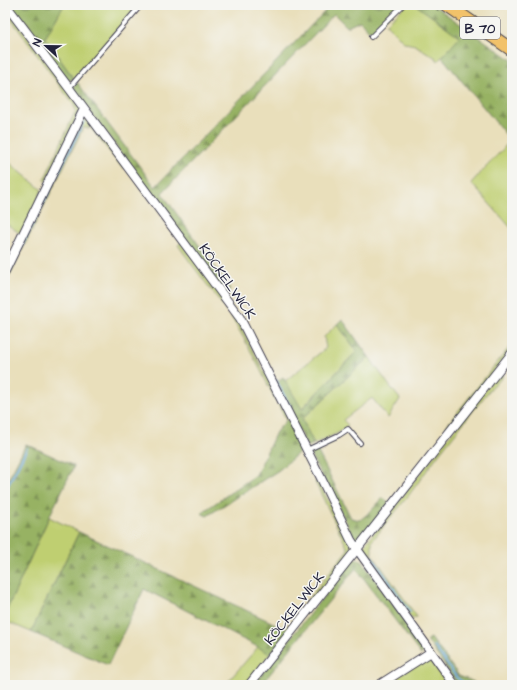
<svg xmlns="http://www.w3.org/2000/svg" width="517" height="690" viewBox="0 0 517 690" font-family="'Architects Daughter',sans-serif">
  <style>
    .grass { fill: #bfcf71; stroke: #707856 }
    .forest { fill: url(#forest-firs); stroke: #5c6a4f }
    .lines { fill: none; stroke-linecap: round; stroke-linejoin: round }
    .stream { stroke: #71a9e0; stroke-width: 2 }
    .lane-casing { stroke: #403e4e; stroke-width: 6 }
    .street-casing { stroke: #403e4e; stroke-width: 10 }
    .primary-casing { stroke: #403e4e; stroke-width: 14 }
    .path { stroke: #403e4e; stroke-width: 1; stroke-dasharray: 3 3; stroke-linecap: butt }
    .lane { stroke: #fff; stroke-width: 4 }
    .street { stroke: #fff; stroke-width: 8 }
    .primary { stroke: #f2c26a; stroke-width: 12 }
    .labels { text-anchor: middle; stroke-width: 3; stroke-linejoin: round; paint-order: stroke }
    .shield { fill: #f6f6f2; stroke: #626272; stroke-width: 1 }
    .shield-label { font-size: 13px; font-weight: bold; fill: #22223b }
    .street-label { font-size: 14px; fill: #22223b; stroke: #f6f6f2 }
  </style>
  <defs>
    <pattern id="forest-firs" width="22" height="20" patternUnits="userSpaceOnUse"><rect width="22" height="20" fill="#97b263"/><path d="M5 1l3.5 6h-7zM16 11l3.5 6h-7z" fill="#7b9053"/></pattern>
  </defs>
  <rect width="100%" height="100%" fill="#f6f6f2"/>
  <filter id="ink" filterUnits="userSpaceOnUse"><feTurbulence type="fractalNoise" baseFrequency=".025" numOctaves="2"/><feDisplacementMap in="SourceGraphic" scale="8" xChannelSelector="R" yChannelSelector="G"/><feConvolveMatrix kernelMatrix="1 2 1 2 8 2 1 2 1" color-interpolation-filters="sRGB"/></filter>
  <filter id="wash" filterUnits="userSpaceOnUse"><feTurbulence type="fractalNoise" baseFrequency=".012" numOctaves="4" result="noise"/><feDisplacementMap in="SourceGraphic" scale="16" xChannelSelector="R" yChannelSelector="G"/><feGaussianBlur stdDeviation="0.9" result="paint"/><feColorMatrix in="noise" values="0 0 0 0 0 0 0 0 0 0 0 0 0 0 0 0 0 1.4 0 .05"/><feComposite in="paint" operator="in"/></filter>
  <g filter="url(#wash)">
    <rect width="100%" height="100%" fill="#e9dfbb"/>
    <path class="grass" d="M64,5H133V10L134,11L74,79L45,38Z
      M406,5H416L461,37L438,61L436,58L415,45L405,43L386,24Z
      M5,6L81,109L46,181L44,180L76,110L73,104L5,11Z
      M86,117L124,167L123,169L91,128H83L5,284V275L83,118Z
      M510,139L512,142V229L471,183L504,148Z
      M5,159L42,190L21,234L5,223Z
      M181,242L233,311L288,418L286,420L247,344L231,316L193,266L178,245Z
      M337,324L357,351L301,409L285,381L326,348L324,337Z
      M512,344V348L448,430L447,429V425Z
      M369,357L389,385L400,399L388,418L372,398L343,420L348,425L338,433L314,444L302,419Z
      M499,372L503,377L492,387L438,455L409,495L372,541V554L417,617L412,619L363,550V547Z
      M318,481L352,546V550L289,631L286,629L315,591L348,549L315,482Z
      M49,517L79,532L31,632L5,621V614Z
      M258,647L270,654L245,685H225Z
      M426,658L431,660L449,685H390L388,682Z"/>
    <path class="forest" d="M10,5H64L45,38L74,79L67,81Z
      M331,5H400L371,33L360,21L347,27L334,14L162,193L230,289L226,294L73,89L77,82L155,187Z
      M416,5H433L512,60V142L442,57L460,37Z
      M342,319L369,357L302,419L314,444L307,447L275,383L283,377L302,409L357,351L337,324Z
      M288,418L303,449L279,470L207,516L201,513L256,475L276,432Z
      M26,444L74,466L49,517L5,614V486Z
      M316,448L351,518L360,520L370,512L383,498L389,503L361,539L356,541L309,452Z
      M79,532L286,629L289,631L270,654L258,647L144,589L108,665L31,632Z
      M353,559H358L362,561L403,618L424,649L421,655L356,568L261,685H256V682Z
      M431,638L459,676L474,682L472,685H458L427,640Z"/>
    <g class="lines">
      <path class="stream" d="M5,280L84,121
        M276,380L290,407
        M5,491L27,448
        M372,557L410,612
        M434,646L457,678L463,682L471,685"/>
    </g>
  </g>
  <g filter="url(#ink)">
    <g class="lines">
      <defs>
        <path id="lane" d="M371,37L403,5
          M69,88L141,5
          M307,450L339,435L348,429L360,443"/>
        <path id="street" d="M6,5L69,88L240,318L320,476L351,540L357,549L512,353
          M5,271L84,109
          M249,685L357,549L455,685
          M379,685L431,652"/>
        <path id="primary" d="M447,5L512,50"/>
      </defs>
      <use href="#lane" class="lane-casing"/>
      <use href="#street" class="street-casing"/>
      <use href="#primary" class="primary-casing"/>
      <path class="path" d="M431,5L439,11
        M223,283L230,277"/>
      <use href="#lane" class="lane"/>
      <use href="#street" class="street"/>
      <use href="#primary" class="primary"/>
    </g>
  </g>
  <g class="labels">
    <rect class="shield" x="460" y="17" width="40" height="22" rx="3"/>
    <g class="shield-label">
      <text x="480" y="33">B 70</text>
    </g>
    <g class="street-label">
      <text transform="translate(228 281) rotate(55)" y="5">KÖCKELWICK</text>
      <text transform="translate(294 608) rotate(-52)" y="5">KÖCKELWICK</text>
    </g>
  </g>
  <rect width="517" height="690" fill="none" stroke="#f6f6f2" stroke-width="20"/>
  <g transform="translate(46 46) rotate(292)" stroke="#f6f6f2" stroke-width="3" paint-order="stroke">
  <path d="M0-3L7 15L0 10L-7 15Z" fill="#22223b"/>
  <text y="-6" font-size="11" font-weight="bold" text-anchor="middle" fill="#22223b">N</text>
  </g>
</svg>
